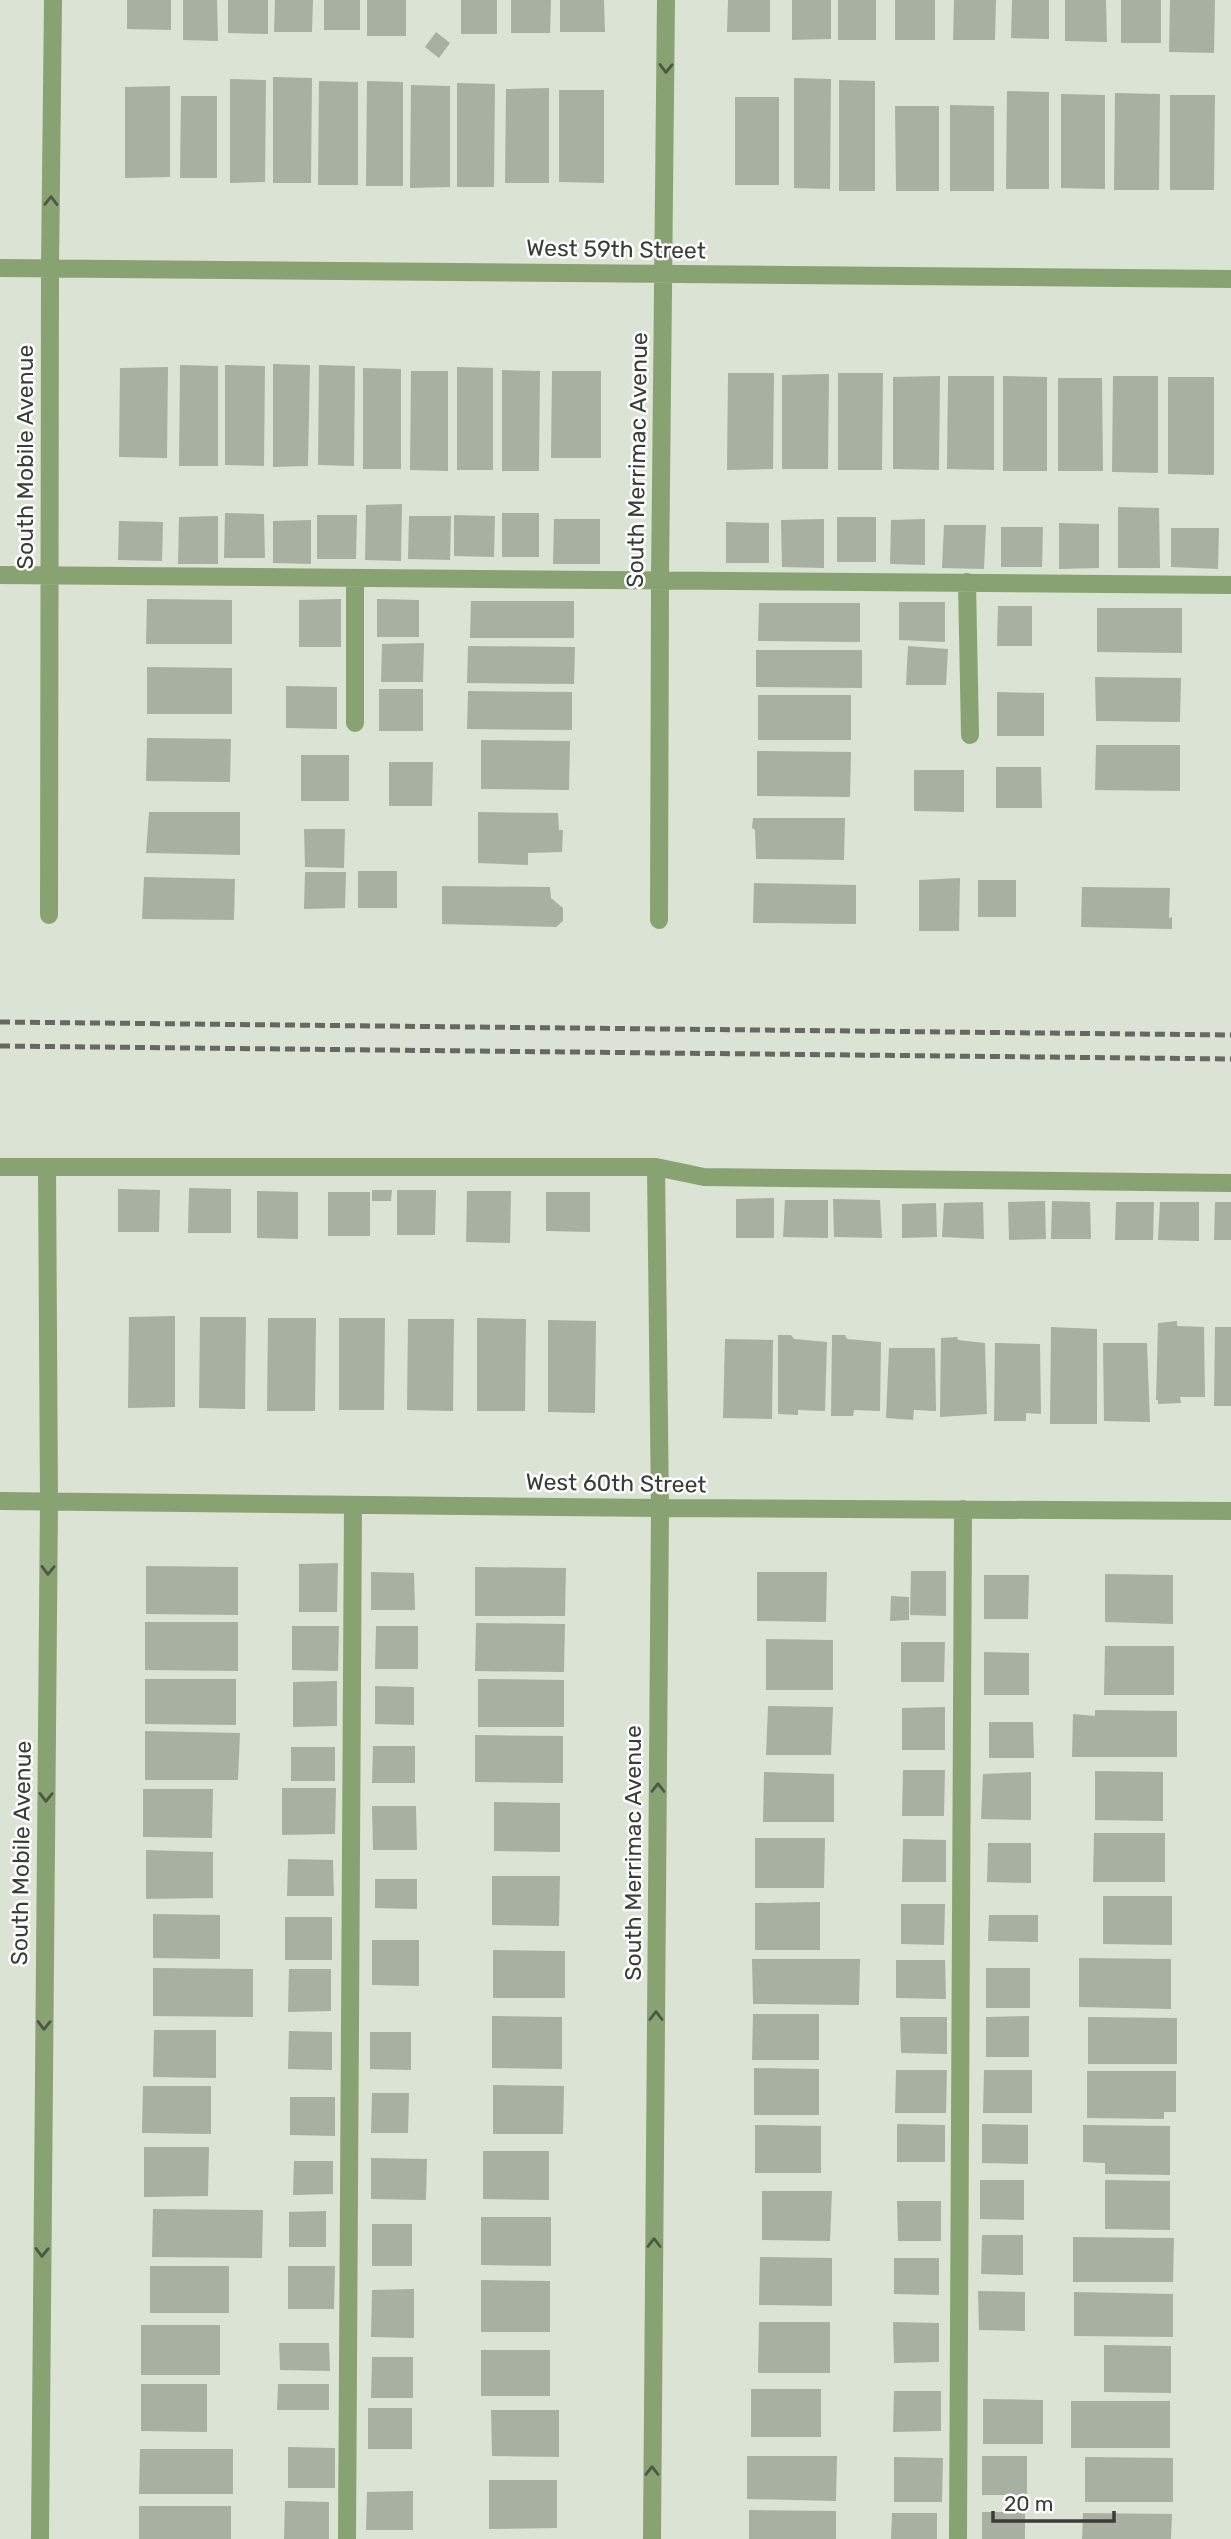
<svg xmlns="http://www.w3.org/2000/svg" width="1231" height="2539" viewBox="0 0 1231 2539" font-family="Rubik,sans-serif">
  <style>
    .building { fill: #a8b0a2 }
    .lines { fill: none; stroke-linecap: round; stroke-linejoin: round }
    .minor { stroke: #89a271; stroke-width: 18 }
    .rail { stroke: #656961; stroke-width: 5; stroke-dasharray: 10 5; stroke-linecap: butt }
    .oneway { stroke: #4e5646 }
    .labels { text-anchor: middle; stroke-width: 5; stroke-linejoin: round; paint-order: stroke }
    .street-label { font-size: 23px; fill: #3a3d37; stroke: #fff }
  </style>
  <rect width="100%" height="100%" fill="#dbe3d4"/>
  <path class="building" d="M127,0H171V30L127,29Z
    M183,0H217L218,41L183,40Z
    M228,0H268V34L228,33Z
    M275,0H313L312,32H274Z
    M324,0H360V30H324Z
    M367,0H406V36H367Z
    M461,0H497V34H461Z
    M511,0H551L550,33H511Z
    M560,0H604L605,32H560Z
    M728,0H770V32H727Z
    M792,0H831V39L792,40Z
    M838,0H876V40H838Z
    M895,0H935V40H895Z
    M954,0H996L995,40H953Z
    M1012,0H1049V39L1011,38Z
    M1065,0H1106L1107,42L1065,41Z
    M1121,0H1161V43H1121Z
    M1170,0H1215L1214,53L1169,52Z
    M436,32L450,43L439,58L425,47Z
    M273,77L312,78L311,183H273Z
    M794,78L831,79L830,189L794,188Z
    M230,79L266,80L265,182L230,183Z
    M839,80L875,81V191H839Z
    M319,81L358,82V185H318Z
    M367,81L403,82V186H366Z
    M457,83L495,84L494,187H457Z
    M411,85L450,86V187L410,188Z
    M170,86V177L125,178V87Z
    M549,88V183H505L506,89Z
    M559,90H604V183L559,182Z
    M1007,91L1049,92V189H1006Z
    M1115,93L1160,94L1159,190H1114Z
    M1061,94L1105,95V189L1061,188Z
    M1170,95H1215L1214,190H1170Z
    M181,96H217V178H180Z
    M735,97H779V185H735Z
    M950,105L994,106V191H950Z
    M895,106H939V191H896Z
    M273,364L310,365L308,466L273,467Z
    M180,365L218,366V466H179Z
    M225,365L265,366L264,466L225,465Z
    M319,365L355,366L354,466L318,465Z
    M168,367L167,458L119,457L120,368Z
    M457,367L493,368V470H457Z
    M363,368L401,369V469H363Z
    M502,370L540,371L539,471H502Z
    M411,371H448V471L410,470Z
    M552,371H601V458H551Z
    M728,373H774L773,469L727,470Z
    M838,373H883L882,470H838Z
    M829,374L828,469H782V375Z
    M940,376L939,470L893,469V377Z
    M948,376H994V470L947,469Z
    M1003,376L1047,377V471H1003Z
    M1113,376H1158V473L1112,472Z
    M1168,377H1214V475L1168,474Z
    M1058,378H1102L1103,471H1058Z
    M402,504L401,561L365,560L366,505Z
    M1118,507L1159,508L1160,568H1118Z
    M225,513L264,514L265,558H224Z
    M502,513H539V557H502Z
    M317,515H357L356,559H317Z
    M454,515L495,516L494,557L454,556Z
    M218,516V564H178L179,517Z
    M409,516H451L450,560L408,559Z
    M837,517H876V562H837Z
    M554,519H600V564H553Z
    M824,519V568L782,567L781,520Z
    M925,519V565L890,564L891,520Z
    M311,520V564L273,563V521Z
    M119,521L163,522L162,561L118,560Z
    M726,522L769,523V563H726Z
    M1059,523L1099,524V568L1059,569Z
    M944,525H986L984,569L942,568Z
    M1001,527H1043L1042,567H1001Z
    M1171,528H1219L1218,569L1171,567Z
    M147,599L232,600V644H146Z
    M341,599V647H299V600Z
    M377,599L419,600V637H377Z
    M471,601H574V638H470Z
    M899,602H945V642L899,640Z
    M759,603H860V642L758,641Z
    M998,606H1032V646H997Z
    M1097,608H1182V653L1097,652Z
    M424,643L423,682H381L382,644Z
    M468,646L575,647L574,684L467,683Z
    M908,646L948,649L946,685H906Z
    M756,650H862V688L756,687Z
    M147,667L232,668V714H147Z
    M1095,677L1181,678L1180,722L1096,721Z
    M286,686L337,687V729L286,728Z
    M379,689H423V731H379Z
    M468,691L572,692V730L467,729Z
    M997,692L1044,693V736H997Z
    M758,695H851V740H758Z
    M147,738L231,739L230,782L146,781Z
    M481,740L570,741L569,790L481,789Z
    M1096,745H1180V791L1095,790Z
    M757,751L851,752L850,797L757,796Z
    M301,755H349V801H301Z
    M389,762H433L432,806H389Z
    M996,767H1041L1042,808H996Z
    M914,770H964V812L914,811Z
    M149,812H240V855L146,853Z
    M478,812L558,813L559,830H563L562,852L528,853V865L478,863Z
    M753,818H845L844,860L756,859L755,830L752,828Z
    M304,829H345L344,868L305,867Z
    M358,871H397V908H358Z
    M305,872H346L345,908L304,909Z
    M144,877L235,879L234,920L142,919Z
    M960,878L959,931H919V880Z
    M978,880H1016V917H978Z
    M754,883L856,885V924L753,923Z
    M442,886L550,887L551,898L563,908V921L556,927L442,924Z
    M1082,887L1170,888L1169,918L1172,917V929L1081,927Z
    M189,1188L231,1189V1233H188Z
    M118,1189L160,1190L159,1232H118Z
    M372,1190H392L391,1201H372Z
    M397,1190H436L435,1235H397Z
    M257,1191L298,1192V1239L257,1238Z
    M467,1191H511L510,1243L466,1242Z
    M328,1192H370V1236H328Z
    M546,1192H590V1232L546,1231Z
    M774,1198V1238H736V1199Z
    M833,1199L880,1200L882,1238L834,1237Z
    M785,1200H828V1238L783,1237Z
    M1045,1201L1046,1239L1009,1240L1008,1202Z
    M1052,1201L1090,1202L1091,1239H1051Z
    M983,1202L984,1239L942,1237L944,1203Z
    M1116,1202H1154L1153,1240H1115Z
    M1160,1202H1199V1241L1158,1240Z
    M1215,1202H1231V1240H1214Z
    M936,1203L937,1237L902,1238V1204Z
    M175,1316V1407L128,1408L129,1317Z
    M200,1317H246L245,1409L199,1408Z
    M268,1318H316L315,1411H267Z
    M339,1318H385L384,1410H339Z
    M477,1318L526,1319L525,1411H477Z
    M408,1319H454L453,1411L407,1410Z
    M548,1320L596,1321L595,1413L548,1412Z
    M1177,1321V1326L1204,1327L1205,1397H1180L1181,1403L1158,1404V1400H1156L1158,1323Z
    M1051,1327L1097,1329V1424H1050Z
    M1215,1327H1231V1406H1214Z
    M778,1335H791L794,1339L827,1342L825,1411L798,1410V1415L778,1414Z
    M832,1335H845L847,1339L881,1342L880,1411L854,1410L853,1416H831Z
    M957,1337L958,1340L985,1343L987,1414L940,1417L941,1338Z
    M725,1339L773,1340L772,1419L723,1418Z
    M995,1343L1040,1344L1041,1414L1026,1413V1421H994Z
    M1103,1343H1147L1150,1422L1104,1421Z
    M889,1348H935L936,1411L914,1410L913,1420L886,1418Z
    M338,1563L337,1612H299V1564Z
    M146,1566L238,1567V1615L146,1614Z
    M475,1567L566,1568L565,1616H475Z
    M911,1571H946V1616L910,1615Z
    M371,1572L414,1573L415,1610H371Z
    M757,1572H827L826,1622L757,1621Z
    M1105,1574L1173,1575V1624L1105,1622Z
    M984,1575H1029L1028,1619H984Z
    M891,1596L909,1597V1620L890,1621Z
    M145,1622H238V1671L145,1670Z
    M476,1623L565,1624L564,1672L475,1671Z
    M292,1626H339L338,1671L292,1670Z
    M376,1626H418V1669H375Z
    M766,1639L833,1640V1690H766Z
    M901,1642H945L944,1682H901Z
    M1105,1646H1174V1695H1104Z
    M984,1652L1029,1653V1695H984Z
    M145,1679H236V1725L145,1724Z
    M478,1679L564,1680V1727H478Z
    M337,1681V1726L293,1727V1682Z
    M375,1686L414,1687V1725L375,1724Z
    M768,1706L833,1707L831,1755H766Z
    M945,1707V1750H902V1708Z
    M1095,1710L1177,1711V1757H1072L1073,1714L1095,1716Z
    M989,1722H1033L1034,1758H989Z
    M145,1731L240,1733L238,1780H145Z
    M475,1735L563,1736V1783L475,1782Z
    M373,1746H415V1783H372Z
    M291,1747H335V1781H291Z
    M903,1770H945L944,1816H902Z
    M1095,1771L1163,1772V1821L1095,1820Z
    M764,1772L834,1774V1822H763Z
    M1031,1772V1820L981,1819L983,1774Z
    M282,1788H336L335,1834L282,1835Z
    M143,1789H213L212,1838L143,1837Z
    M494,1802L560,1803V1852L494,1851Z
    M372,1806H416L417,1850H373Z
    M1094,1833H1165V1882H1093Z
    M755,1838H825L824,1888H755Z
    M903,1839L946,1840V1882H902Z
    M988,1843H1031V1883L987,1882Z
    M146,1850L213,1852V1898L146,1899Z
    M288,1859L333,1860L334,1896H287Z
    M492,1876H560L559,1926L492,1925Z
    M375,1879H417V1909L375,1908Z
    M1103,1896H1172V1945L1103,1944Z
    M820,1902V1950H755V1903Z
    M901,1904H945L944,1945L901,1944Z
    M153,1914L220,1915V1959L153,1958Z
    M989,1915H1038V1942L988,1941Z
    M285,1917H332V1960H285Z
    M372,1940H419V1986L372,1985Z
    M493,1950L565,1951V1998H493Z
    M1079,1958L1171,1959V2009L1079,2007Z
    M752,1959H860L859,2005L753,2004Z
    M896,1960H945L946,1999L896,1998Z
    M153,1968L253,1969V2017L153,2016Z
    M986,1968H1030V2008H986Z
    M289,1969H331V2011L288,2012Z
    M753,2014H819V2060H752Z
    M492,2016L562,2017V2069L492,2068Z
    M1029,2016V2057H986V2017Z
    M900,2017H947V2054L901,2053Z
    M1088,2017L1177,2018V2064H1088Z
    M154,2030H216V2078L153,2077Z
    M289,2031L332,2032V2070L288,2069Z
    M370,2032H411V2070L370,2069Z
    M754,2068L819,2069V2115H754Z
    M896,2070H947L946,2113H895Z
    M984,2070H1032V2113H983Z
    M1087,2071H1176V2112H1164V2119L1087,2118Z
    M493,2085L564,2086L563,2134H493Z
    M143,2086H211V2134L142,2133Z
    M372,2093H409L408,2133H371Z
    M290,2097H335V2136L290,2135Z
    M897,2124L945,2125V2162H897Z
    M982,2124L1028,2125V2164L982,2163Z
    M755,2125L821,2126V2173H755Z
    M1083,2125L1170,2126V2175L1105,2174V2163L1083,2162Z
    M144,2147H209L208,2196L144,2197Z
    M483,2151H549V2200L483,2199Z
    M371,2158L427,2159L426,2200L371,2199Z
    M294,2161H333V2194L293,2195Z
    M980,2180H1024V2220L980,2219Z
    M1105,2180L1170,2181V2230L1105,2229Z
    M762,2191H832L830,2241L762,2240Z
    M897,2201H941V2241H898Z
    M153,2209L263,2210L262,2258L152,2257Z
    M326,2211V2247H289V2212Z
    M481,2217H551V2266L481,2265Z
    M372,2224H412V2266H372Z
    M982,2235H1023V2275L981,2274Z
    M1073,2237L1174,2238L1173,2282H1073Z
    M760,2257L832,2258V2306L759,2305Z
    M894,2258H939V2295L894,2294Z
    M150,2266H229V2313H150Z
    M288,2266H335L334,2309H288Z
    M481,2280L550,2281V2332H481Z
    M414,2289V2338L371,2337L372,2290Z
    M978,2291L1025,2292V2331L979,2330Z
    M1074,2292L1173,2294V2337L1074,2336Z
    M759,2322H830V2373H758Z
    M893,2322L939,2323V2362L894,2363Z
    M141,2325H220V2375H141Z
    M279,2343H329L330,2371L280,2370Z
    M1104,2345L1171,2346V2393L1104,2392Z
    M481,2350H550V2396H481Z
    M372,2357H413V2398H371Z
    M141,2384H207V2432L141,2431Z
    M278,2384H329V2410H277Z
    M751,2389H821V2437H751Z
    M894,2391H941V2431L893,2432Z
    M983,2399L1043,2400V2444H983Z
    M1071,2401H1170V2448H1071Z
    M368,2408H412V2449H368Z
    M491,2410H559V2457L492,2456Z
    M288,2447L335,2448V2488H288Z
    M140,2449H233V2494H139Z
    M747,2456H837L836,2501L747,2499Z
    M982,2456H1027V2495H982Z
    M894,2457L943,2458L942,2502H894Z
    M1085,2457L1173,2458V2502H1085Z
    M489,2480H557V2528L489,2529Z
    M413,2491V2530H366L367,2492Z
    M285,2501L329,2502V2539H284Z
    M139,2506H231V2539H139Z
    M749,2510L836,2511V2539H749Z
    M982,2512H1025V2539H982Z
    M892,2513H937V2539H891Z
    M1083,2513L1172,2514L1171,2539H1082Z"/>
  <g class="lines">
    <path class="minor" d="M0,268L1231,279
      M0,575L1231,585
      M967,582L970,735
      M355,723V578
      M49,915L50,269L53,0
      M659,920L660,580L666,0
      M0,1167H656L704,1177L1231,1183
      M0,1501L660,1508L1231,1511
      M40,2539L49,1501L47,1168
      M347,2539L353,1505
      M652,2539L660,1508L656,1167
      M958,2539L963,1509"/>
    <path class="rail" d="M0,1022L1231,1035
      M0,1046L1231,1059"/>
  </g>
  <defs><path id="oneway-chevron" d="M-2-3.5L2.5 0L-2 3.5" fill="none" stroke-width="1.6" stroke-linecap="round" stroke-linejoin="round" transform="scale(1.75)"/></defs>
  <g class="oneway">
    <use href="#oneway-chevron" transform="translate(666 68) rotate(91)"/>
    <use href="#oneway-chevron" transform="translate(51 201) rotate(-89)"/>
    <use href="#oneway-chevron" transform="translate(48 1570) rotate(91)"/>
    <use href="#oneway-chevron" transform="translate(658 1788) rotate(-90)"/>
    <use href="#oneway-chevron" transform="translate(46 1797) rotate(91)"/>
    <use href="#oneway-chevron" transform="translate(656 2016) rotate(-90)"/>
    <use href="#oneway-chevron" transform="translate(44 2025) rotate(91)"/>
    <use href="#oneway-chevron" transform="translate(654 2243) rotate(-90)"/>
    <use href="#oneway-chevron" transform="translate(42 2252) rotate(91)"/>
    <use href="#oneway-chevron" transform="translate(652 2471) rotate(-90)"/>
  </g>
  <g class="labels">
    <g class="street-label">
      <text transform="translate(616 249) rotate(1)" y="8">West 59th Street</text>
      <text transform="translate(25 457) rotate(-90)" y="8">South Mobile Avenue</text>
      <text transform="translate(637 460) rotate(-89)" y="8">South Merrimac Avenue</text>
      <text transform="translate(616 1483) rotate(1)" y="8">West 60th Street</text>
      <text transform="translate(21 1853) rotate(-89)" y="8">South Mobile Avenue</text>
      <text transform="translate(633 1853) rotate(-90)" y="8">South Merrimac Avenue</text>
    </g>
  </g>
  <path d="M993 2511v10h121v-10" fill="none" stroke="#3a3d37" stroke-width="3.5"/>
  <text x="1004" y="2511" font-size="21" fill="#3a3d37" stroke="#ffffff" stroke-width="5" paint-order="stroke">20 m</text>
</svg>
